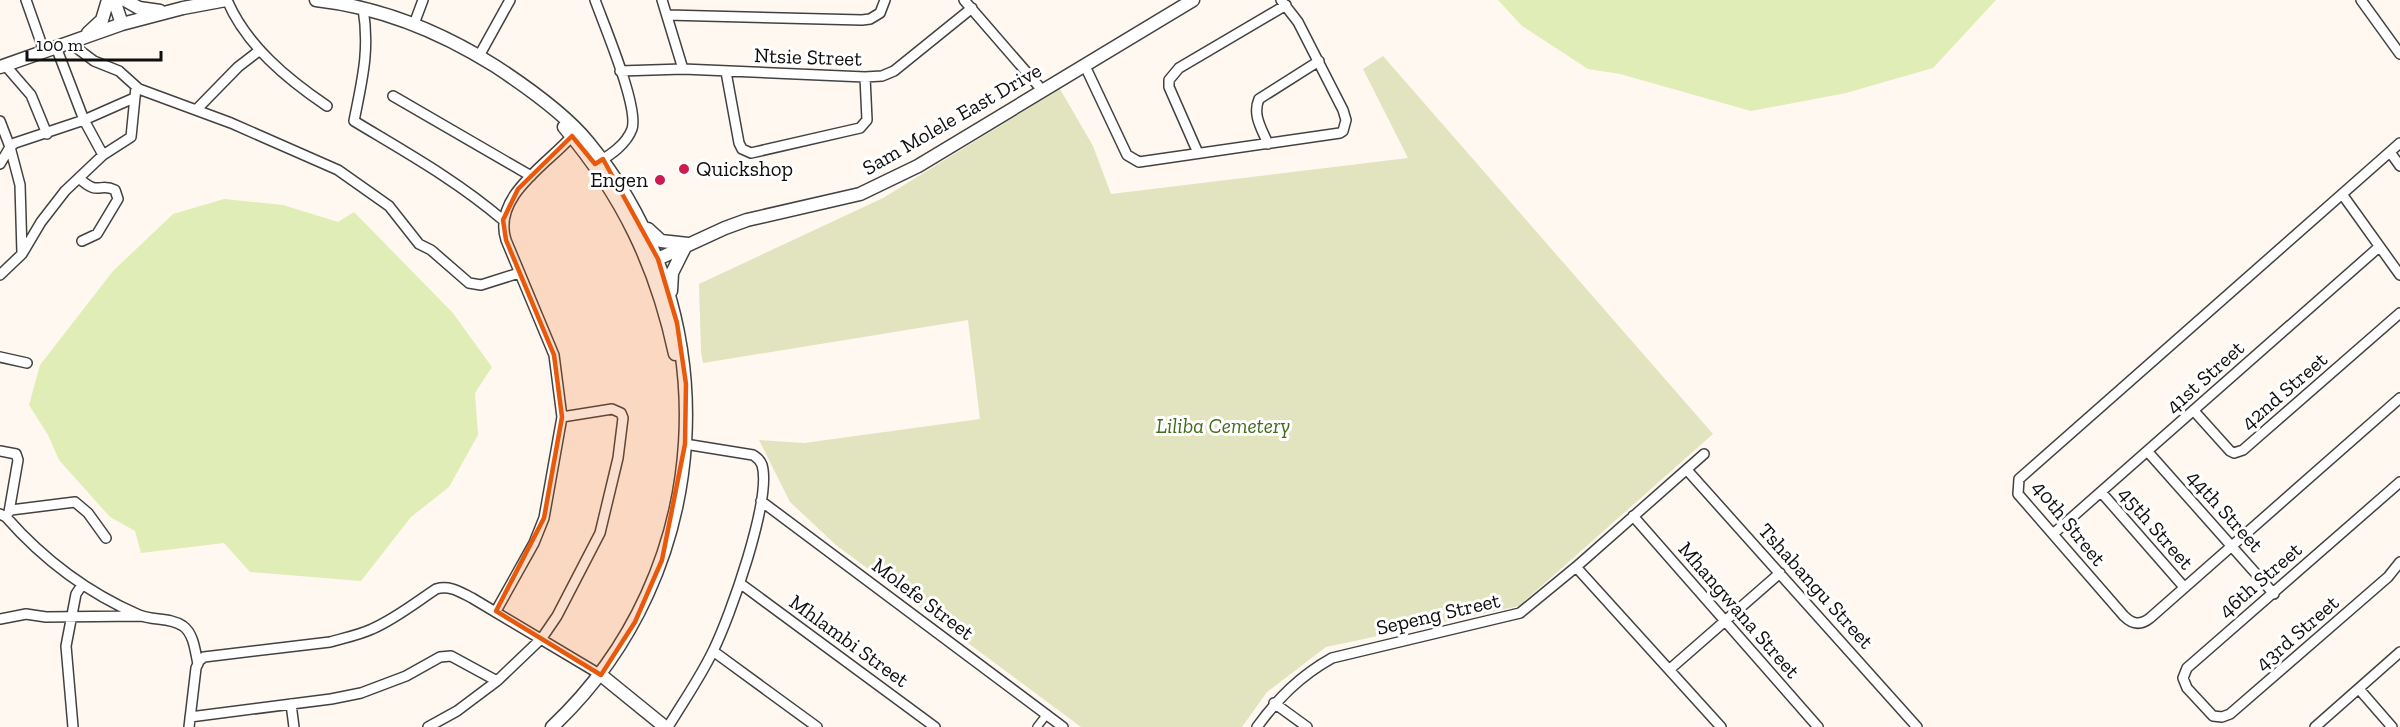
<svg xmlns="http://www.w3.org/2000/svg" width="2400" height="727" viewBox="0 0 2400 727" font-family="'Zilla Slab',serif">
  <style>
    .green { fill: #e1edb6 }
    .cemetery { fill: #e1e4bf }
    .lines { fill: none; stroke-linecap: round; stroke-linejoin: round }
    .pedestrian-casing { stroke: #424242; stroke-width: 10 }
    .minor-casing { stroke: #424242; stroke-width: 12 }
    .tertiary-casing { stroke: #424242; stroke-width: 15 }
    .pedestrian { stroke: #fff; stroke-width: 7 }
    .minor { stroke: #fff; stroke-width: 9 }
    .tertiary { stroke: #fff; stroke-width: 12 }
    .marked { fill: #e8590c; fill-opacity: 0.2; stroke: #e8590c; stroke-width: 4.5; stroke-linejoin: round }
    .poi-dot { fill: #cb1b51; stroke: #fff; stroke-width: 2 }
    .labels { text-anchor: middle; stroke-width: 6; stroke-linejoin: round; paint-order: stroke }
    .street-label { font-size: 21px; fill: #0f0f0f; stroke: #fff }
    .poi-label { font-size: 21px; fill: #0f0f0f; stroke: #fff; text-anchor: start }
    .park-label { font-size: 21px; font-style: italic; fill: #406c19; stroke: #fff }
  </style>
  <rect width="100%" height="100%" fill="#fff8f0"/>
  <path class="green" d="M1498,0H1996L1933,68L1846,93L1751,111L1620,74L1588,69L1522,26Z
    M224,199L283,205L338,222L354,212L452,312L492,367L475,393L478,435L449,487L411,517L361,581L250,572L224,543L141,553L135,531L110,517L59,460L48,435L29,405L40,365L113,271L173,214Z"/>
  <path class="cemetery" d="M1383,56L1713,434L1519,606L1326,647L1267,692L1242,727H1081L836,545L790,502L759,440L804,443L980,419L968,320L703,363L701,352L699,284L883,198L1060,89L1093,146L1111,194L1408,158L1363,69Z"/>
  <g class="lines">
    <defs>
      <path id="pedestrian" d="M1037,727L1047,714"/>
      <path id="minor" d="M26,0L44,51
        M227,0C246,45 287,79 327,106
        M595,0C604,25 639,107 632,129C626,145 610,155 596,164
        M662,0L683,69
        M964,0L1042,90
        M2361,0L2400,54
        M363,8C370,51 362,80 354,121C407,153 456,180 503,220
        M667,15L862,20L870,19L880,13L885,0
        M414,24L423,0
        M70,43L94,61L119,71L139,89L231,123L338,170L389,206L419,244L431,250L469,283L481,285L519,273
        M56,47L84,120L103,155
        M479,56L510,0
        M5,65L31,95L47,134
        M1085,66L1127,155L1139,162L1340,133L1343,131L1346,120L1343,110L1298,22L1281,0
        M620,71L683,69L865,77L882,76L894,71L972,8
        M726,72L739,143L742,149L751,153L860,128L867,120L865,77
        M393,96L531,176
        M196,110L238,67L260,50
        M0,121L10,147L20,185L22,253
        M2400,143L2019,479L2018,494L2124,616C2132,624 2140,626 2150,618L2400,398
        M1268,144C1262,129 1252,115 1259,99L1319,61
        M2390,152L2400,166
        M1198,153L1169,87V80L1179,68L1286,5
        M0,164L10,147L15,143L84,120L134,98
        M79,178C99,197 99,182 115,190L118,199L97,234L82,241
        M2342,194L2400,275
        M0,275L22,254L41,222L65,191L103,155L131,137L136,87
        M0,357L27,363
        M2194,411L2230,451L2234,453L2243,450L2400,313
        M0,451L16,454L18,460L9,512
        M2148,452L2274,594
        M1687,470L1917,727
        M2400,482L2187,668L2183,678L2187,688L2213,716L2222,717L2230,714L2388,577L2400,562
        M2101,492L2184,587
        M761,501L1063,727
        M11,510L75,502L88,513L106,538
        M0,514L6,517C43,559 88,593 139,615C153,621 170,617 183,626C194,634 195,651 198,664
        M1633,516L1818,727
        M2053,534L2379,247
        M1576,567L1721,727
        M741,584L935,727
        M496,611L534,543L544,518L562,417L554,355L506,240C492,196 548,164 572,136
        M0,619L26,614L46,617L141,616
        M713,651L817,727
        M1670,669L1780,573
        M2359,689L2392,727
        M1274,703L1307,727
        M291,704L294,727
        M190,717L331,699L361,693L406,676L440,657L451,656L497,681
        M73,727L66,646L76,594L82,585
        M189,727L196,668L199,661L204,657L330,642C344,638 359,635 372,629C395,619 415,603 436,589C450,585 460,592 472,598L601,675
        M428,727L457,711L497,681L542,638L557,616L600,533L618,458L623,418L621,413L612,409L562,417
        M668,727C683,702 700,678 713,651C730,617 772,499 762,465C760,459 757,458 753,455L685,444
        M1257,727C1278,698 1300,676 1332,658L1520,613L1576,567L1704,454
        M2315,727L2400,652"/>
      <path id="tertiary" d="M114,0L122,24
        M125,0L139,8L160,11
        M316,0C379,7 441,32 495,66C524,85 566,115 588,142C731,315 716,573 552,727
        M88,33L102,20L108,0
        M0,67L122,24L183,8L226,0
        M564,127C622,195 656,265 675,354
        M648,229L661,241L688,244
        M649,263L725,228L747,220L860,194L918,166L1193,0
        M671,291L672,273L685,247
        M601,675L665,727"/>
    </defs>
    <use href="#pedestrian" class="pedestrian-casing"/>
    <use href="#minor" class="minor-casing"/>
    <use href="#tertiary" class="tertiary-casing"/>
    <use href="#pedestrian" class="pedestrian"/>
    <use href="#minor" class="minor"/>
    <use href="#tertiary" class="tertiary"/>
  </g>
  <path class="marked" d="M572,136L595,164L603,159L658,259L677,323L686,384L685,444L662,560L635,622L601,675L496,611L544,518L562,417L554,355L506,240L503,220L518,189Z"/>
  <g class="poi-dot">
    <circle cx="684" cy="169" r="6"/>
    <circle cx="660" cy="180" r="6"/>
  </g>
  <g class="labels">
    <g class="street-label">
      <text transform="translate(808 57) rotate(2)" y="7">Ntsie Street</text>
      <text transform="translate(952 119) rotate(-30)" y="7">Sam Molele East Drive</text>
      <text transform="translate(2205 377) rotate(-42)" y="7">41st Street</text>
      <text transform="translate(2284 391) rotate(-41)" y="7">42nd Street</text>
      <text transform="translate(2225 511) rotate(48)" y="7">44th Street</text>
      <text transform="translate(2069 523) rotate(51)" y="7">40th Street</text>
      <text transform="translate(2156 528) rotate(49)" y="7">45th Street</text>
      <text transform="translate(2260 580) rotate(-41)" y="7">46th Street</text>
      <text transform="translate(1816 586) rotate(48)" y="7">Tshabangu Street</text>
      <text transform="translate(923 599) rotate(37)" y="7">Molefe Street</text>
      <text transform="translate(1739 610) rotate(49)" y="7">Mhangwana Street</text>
      <text transform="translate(1438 614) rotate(-13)" y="7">Sepeng Street</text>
      <text transform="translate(2297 633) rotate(-41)" y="7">43rd Street</text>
      <text transform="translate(849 641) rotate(36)" y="7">Mhlambi Street</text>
    </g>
    <g class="poi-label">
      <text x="696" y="176">Quickshop</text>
      <text x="648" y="187" text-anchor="end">Engen</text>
    </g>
    <g class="park-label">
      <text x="1223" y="433">Liliba Cemetery</text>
    </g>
  </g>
  <path d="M27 51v9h134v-9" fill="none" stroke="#0f0f0f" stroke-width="3"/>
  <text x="36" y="51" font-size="18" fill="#0f0f0f" stroke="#ffffff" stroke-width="4.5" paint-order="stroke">100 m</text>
</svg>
